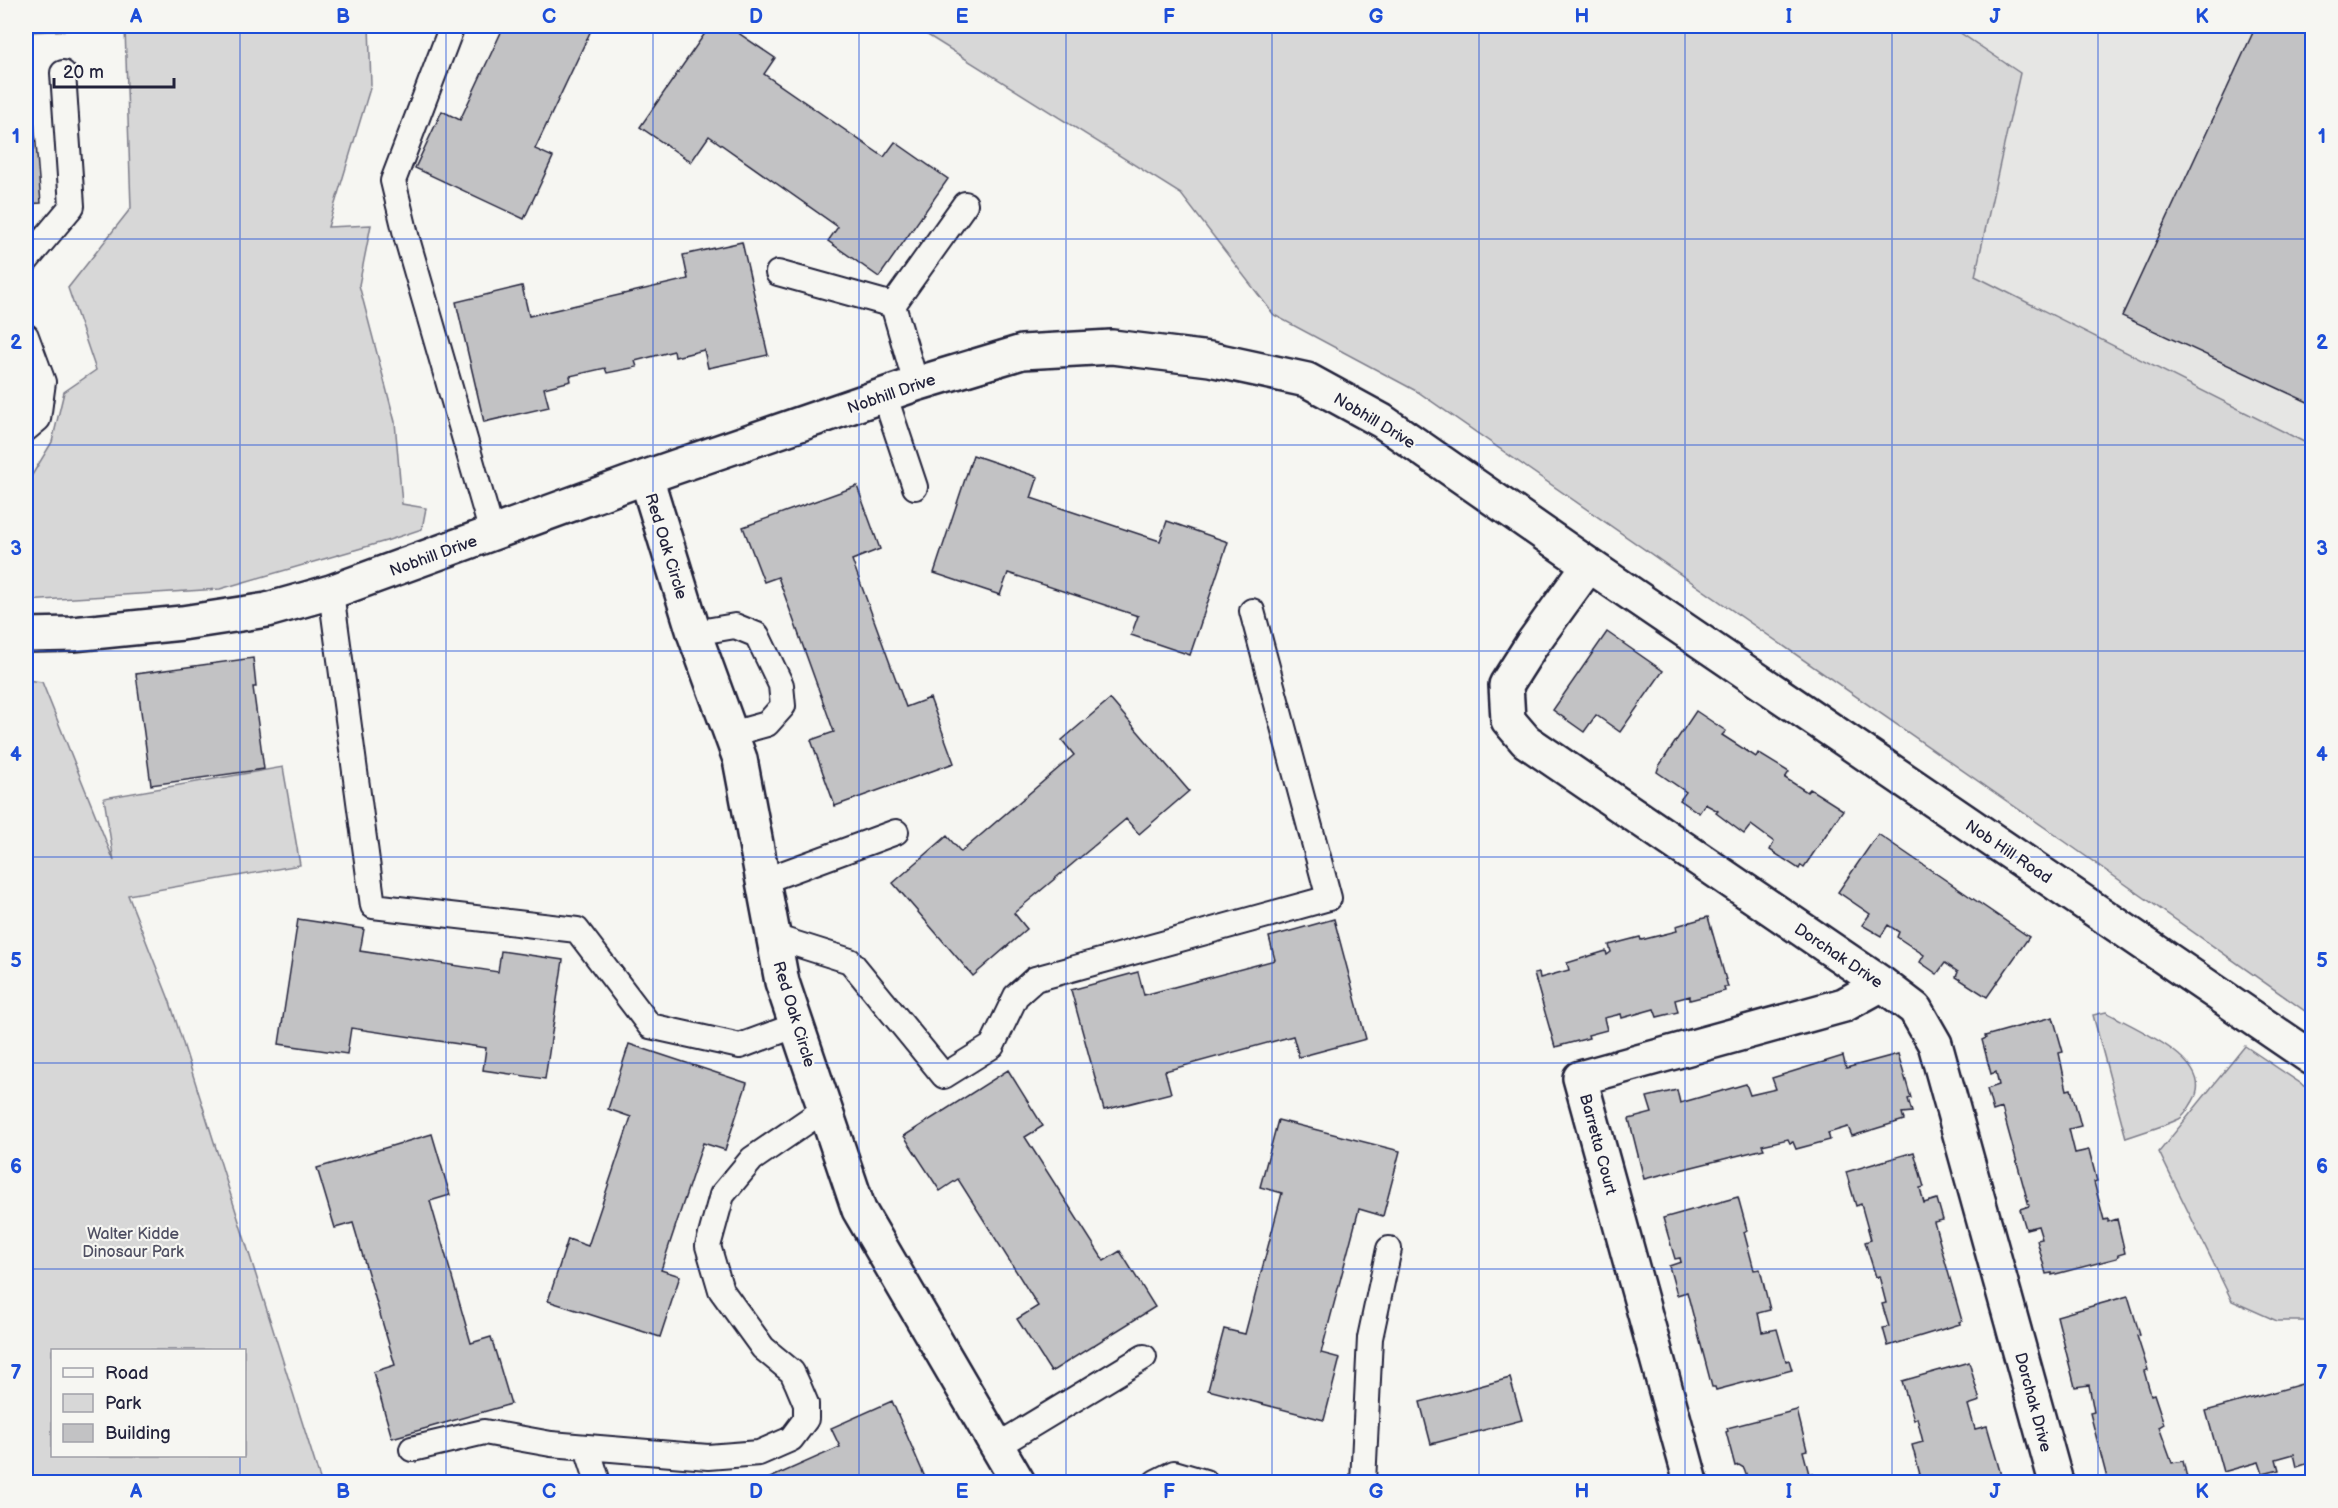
<svg xmlns="http://www.w3.org/2000/svg" width="2338" height="1508" viewBox="0 0 2338 1508" font-family="'Balsamiq Sans',sans-serif">
  <style>
    .built { fill: #e6e6e4 }
    .green { fill: #d7d7d7; stroke: #7c7c89; stroke-width: 1.5; fill-rule: evenodd }
    .building { fill: #c2c2c4; stroke: #22223b; stroke-width: 1.5 }
    .lines { fill: none; stroke-linecap: round; stroke-linejoin: round }
    .service-casing { stroke: #22223b; stroke-width: 28 }
    .minor-casing { stroke: #22223b; stroke-width: 38 }
    .service { stroke: #f6f6f2; stroke-width: 24 }
    .minor { stroke: #f6f6f2; stroke-width: 33 }
    .grid { fill: none; stroke: #1d4ed8; stroke-width: 1.5; stroke-opacity: 0.55 }
    .labels { text-anchor: middle; stroke-width: 4.5; stroke-linejoin: round; paint-order: stroke }
    .street-label { font-size: 16px; fill: #22223b; stroke: #f6f6f2 }
    .park-label { font-size: 16px; fill: #4f4f62; stroke: #f6f6f2 }
    .neatline { fill: none; stroke: #1d4ed8; stroke-width: 2 }
    .grid-label { font-size: 20px; text-anchor: middle; font-weight: bold; fill: #1d4ed8 }
  </style>
  <rect width="100%" height="100%" fill="#f6f6f2"/>
  <filter id="ink" filterUnits="userSpaceOnUse"><feTurbulence type="fractalNoise" baseFrequency=".0167" numOctaves="2"/><feDisplacementMap in="SourceGraphic" scale="12" xChannelSelector="R" yChannelSelector="G"/><feConvolveMatrix kernelMatrix="1 2 1 2 8 2 1 2 1" color-interpolation-filters="sRGB"/></filter>
  <g filter="url(#ink)">
    <path class="built" d="M1950,26H2312V446L1975,276L2019,73Z"/>
    <path class="green" d="M26,26H369L371,85L328,227L371,225L359,285L395,422L402,504L426,508L422,529L386,541L220,589L26,601V485L52,442L64,392L96,370L68,288L131,208L125,28L29,32L26,34Z
      M913,26H1950L2020,73L1975,276L2312,446V1016L2057,836L1418,392L1274,315L1181,194Z
      M26,680L42,682L114,861L104,798L283,767L300,865L128,895L170,1002L321,1482H26ZM52,1350H244V1456H52Z
      M2106,1012C2132,1027 2218,1061 2193,1101C2189,1107 2185,1116 2179,1119C2162,1127 2143,1132 2126,1138L2093,1015Z
      M2245,1046L2312,1091V1321H2277L2232,1301L2159,1152Z"/>
    <path class="building" d="M504,26H593L535,149L553,157L524,219L415,168L442,111L460,120Z
      M710,26H728L775,58L764,74L884,157L895,142L948,179L879,277L828,241L838,227L709,136L691,162L640,127Z
      M2256,26H2312V404L2122,316Z
      M31,84L41,203L26,204V85Z
      M742,242L768,355L708,368L704,350L675,357L674,351L635,361L637,367L607,373L605,368L570,376L571,381L544,388L549,407L484,422L456,302L522,286L529,316L688,279L683,255Z
      M973,455L1038,477L1031,498L1160,541L1167,521L1228,542L1190,655L1131,635L1138,616L1008,573L1000,595L934,573Z
      M857,486L880,549L852,560L906,707L930,698L954,763L835,806L811,740L834,732L778,577L764,582L743,527Z
      M1607,632L1663,671L1620,732L1596,715L1584,732L1553,710Z
      M253,658L256,687H253L264,769L151,785L136,674Z
      M1110,699L1189,791L1139,834L1126,819L1014,913L1027,929L973,976L893,883L947,836L961,852L1074,755L1062,740Z
      M1696,711L1726,731L1722,735L1756,757L1758,753L1789,772L1785,778L1807,792L1810,789L1843,810L1804,867L1801,865L1799,869L1770,850L1774,842L1751,825L1744,834L1716,813L1718,811L1705,804L1699,813L1680,800L1686,792L1657,772L1659,766Z
      M1878,834L2029,937L1987,997L1956,977L1958,972L1945,963L1937,974L1920,962L1924,955L1897,937L1899,932L1888,925L1881,936L1862,925L1870,914L1838,892Z
      M1708,917L1728,987H1724L1725,991L1690,1000V996L1675,1000L1678,1012L1657,1017L1654,1009L1622,1018L1621,1014L1604,1018L1607,1030L1588,1035L1589,1038L1555,1047L1534,974L1539,973L1540,978L1569,970L1567,963L1606,951L1607,955L1611,952L1609,945L1640,937L1641,940L1677,931L1676,926Z
      M298,919L364,929L360,951L498,972L501,951L563,960L545,1079L483,1070L486,1048L351,1028L347,1054L279,1044Z
      M1334,919L1366,1039L1299,1057L1293,1036L1165,1071L1171,1093L1104,1110L1071,990L1138,972L1144,995L1275,960L1269,937Z
      M2053,1017L2063,1052L2059,1053L2064,1077L2067,1090L2071,1089L2081,1126L2069,1129L2075,1153L2089,1150L2097,1181L2094,1182L2104,1220L2108,1219V1222L2117,1219L2125,1253L2118,1255L2117,1258L2052,1275V1273L2046,1274L2037,1240L2042,1239L2038,1226L2026,1229L2020,1209L2029,1206L2002,1108L1993,1111L1987,1089L1999,1085L1996,1072L1991,1074L1982,1040L1986,1038L1985,1036Z
      M629,1044L747,1083L725,1150L703,1143L661,1270L680,1276L660,1337L548,1301L568,1239L588,1246L631,1117L608,1109Z
      M1898,1054L1911,1098L1908,1099L1912,1112L1902,1113L1904,1120L1852,1136L1848,1127L1828,1133L1830,1140L1796,1149L1793,1142L1790,1143L1788,1139L1762,1145L1764,1149L1644,1179L1629,1119L1652,1113L1647,1097L1677,1090L1680,1103L1746,1084L1750,1095L1776,1089L1772,1078L1843,1056L1846,1068Z
      M1008,1070L1043,1126L1025,1137L1104,1261L1120,1251L1155,1307L1051,1372L1017,1319L1038,1306L958,1179L940,1191L904,1136Z
      M1278,1120L1400,1151L1383,1216L1359,1209L1321,1353L1340,1358L1324,1420L1208,1390L1224,1329L1245,1334L1282,1193L1260,1187Z
      M432,1134L450,1195L430,1201L471,1343L491,1337L511,1404L392,1438L373,1372L395,1365L353,1223L335,1228L317,1168Z
      M1914,1152L1924,1187L1920,1188L1924,1203L1937,1199L1943,1220L1934,1222L1962,1321L1959,1322L1960,1324L1888,1346L1883,1328L1889,1327L1882,1304L1886,1303L1879,1276L1876,1277L1865,1242L1871,1240L1861,1204L1856,1206L1846,1172Z
      M1738,1197L1747,1230L1744,1232L1754,1270L1760,1269L1770,1310L1758,1313L1762,1332L1777,1329L1786,1361L1789,1360L1792,1370L1716,1390L1715,1387H1712L1687,1292L1677,1295L1669,1266L1681,1262L1680,1258L1675,1259L1663,1218Z
      M2128,1296L2140,1335L2137,1336L2148,1370L2144,1371L2151,1395L2154,1394L2164,1424L2159,1427L2172,1463L2183,1461L2188,1482H2108L2090,1413L2094,1412L2089,1385L2075,1387L2057,1316Z
      M1969,1362L1980,1401L1968,1405L1975,1429L1987,1426L2003,1482H1922L1912,1445L1923,1442L1917,1418L1914,1420L1902,1381Z
      M2312,1367V1462L2297,1467L2294,1454L2276,1459L2279,1470L2263,1474L2259,1462L2223,1472L2206,1411L2309,1382L2305,1369Z
      M1510,1378L1522,1420L1431,1444L1420,1402Z
      M892,1401L927,1482H761L840,1447L831,1428Z
      M1797,1410L1807,1450L1803,1451L1809,1474L1813,1473L1816,1482H1749L1744,1468L1739,1465L1735,1466L1726,1432L1728,1431L1727,1428Z"/>
    <g class="lines">
      <defs>
        <path id="service" d="M452,26L393,181L407,239L492,533
          M26,261L72,206L63,73
          M778,273L893,305
          M26,336L43,382L38,419L26,429
          M916,384L893,305L965,204
          M884,394L915,487
          M331,592L373,906L577,930L650,1026L740,1046L797,1025
          M694,633L735,626L757,635L781,685L783,706L767,724L731,734
          M763,881L896,832
          M774,937L850,961L944,1076L992,1046L1016,996L1035,979L1329,898L1252,611
          M997,1446L1144,1357
          M587,1448L598,1482
          M412,1449L484,1432L551,1444L708,1457L759,1453L791,1439L806,1419V1404L798,1385L792,1372L763,1348L721,1290L708,1246L722,1195L752,1159L825,1109
          M1156,1482L1174,1473L1205,1482
          M1363,1482L1370,1338L1389,1249"/>
        <path id="minor" d="M646,477L694,633L740,759L782,982L859,1210L1018,1482
          M1589,565L1532,644L1506,685L1508,720L1526,741L1882,984L1915,1009L1935,1044L2056,1482
          M26,635L73,634L182,623L267,610L331,592L646,477L916,384L1022,352L1112,347L1210,359L1307,380L1382,421L1589,565L2312,1058
          M1691,1482L1580,1078L1844,1005L1882,984"/>
      </defs>
      <use href="#service" class="service-casing"/>
      <use href="#minor" class="minor-casing"/>
      <use href="#service" class="service"/>
      <use href="#minor" class="minor"/>
    </g>
  </g>
  <path class="grid" d="M240,26V1350M446,26V1482M653,26V1482M859,26V1482M1066,26V1482M1272,26V1482M1479,26V1482M1685,26V1482M1892,26V1482M2098,26V1482M26,239H2312M26,445H2312M26,651H2312M26,857H2312M26,1063H2312M26,1269H2312M240,1456V1482"/>
  <g class="labels">
    <g class="street-label">
      <text transform="translate(891 393) rotate(-19)" y="6">Nobhill Drive</text>
      <text transform="translate(1375 420) rotate(31)" y="6">Nobhill Drive</text>
      <text transform="translate(667 546) rotate(73)" y="6">Red Oak Circle</text>
      <text transform="translate(433 555) rotate(-20)" y="6">Nobhill Drive</text>
      <text transform="translate(2009 851) rotate(34)" y="6">Nob Hill Road</text>
      <text transform="translate(1839 955) rotate(34)" y="6">Dorchak Drive</text>
      <text transform="translate(795 1014) rotate(73)" y="6">Red Oak Circle</text>
      <text transform="translate(1599 1144) rotate(75)" y="6">Barretta Court</text>
      <text transform="translate(2034 1402) rotate(75)" y="6">Dorchak Drive</text>
    </g>
    <g class="park-label">
      <text x="133" y="1239">Walter Kidde<tspan x="133" dy="18">Dinosaur Park</tspan></text>
    </g>
  </g>
  <rect width="2338" height="1508" fill="none" stroke="#f6f6f2" stroke-width="66"/>
  <rect x="51" y="1349" width="195" height="108" fill="#f6f6f2" stroke="#a1a1a9" stroke-width="1.5"/>
  <rect x="63" y="1368" width="30" height="9" fill="#f6f6f2" stroke="#a1a1a9" stroke-width="1.5"/>
  <text x="105" y="1379" font-size="18" fill="#22223b">Road</text>
  <rect x="63" y="1394" width="30" height="18" fill="#d7d7d7" stroke="#a1a1a9" stroke-width="1.5"/>
  <text x="105" y="1409" font-size="18" fill="#22223b">Park</text>
  <rect x="63" y="1424" width="30" height="18" fill="#c2c2c4" stroke="#a1a1a9" stroke-width="1.5"/>
  <text x="105" y="1439" font-size="18" fill="#22223b">Building</text>
  <path d="M54 78v9h120v-9" fill="none" stroke="#22223b" stroke-width="3"/>
  <text x="63" y="78" font-size="18" fill="#22223b" stroke="#f6f6f2" stroke-width="4.5" paint-order="stroke">20 m</text>
  <rect x="33" y="33" width="2272" height="1442" class="neatline"/>
  <g class="grid-label">
    <text x="136" y="23">A</text>
    <text x="343" y="23">B</text>
    <text x="549" y="23">C</text>
    <text x="756" y="23">D</text>
    <text x="962" y="23">E</text>
    <text x="1169" y="23">F</text>
    <text x="1376" y="23">G</text>
    <text x="1582" y="23">H</text>
    <text x="1789" y="23">I</text>
    <text x="1995" y="23">J</text>
    <text x="2202" y="23">K</text>
    <text x="16" y="143">1</text>
    <text x="2322" y="143">1</text>
    <text x="16" y="349">2</text>
    <text x="2322" y="349">2</text>
    <text x="16" y="555">3</text>
    <text x="2322" y="555">3</text>
    <text x="16" y="761">4</text>
    <text x="2322" y="761">4</text>
    <text x="16" y="967">5</text>
    <text x="2322" y="967">5</text>
    <text x="16" y="1173">6</text>
    <text x="2322" y="1173">6</text>
    <text x="16" y="1379">7</text>
    <text x="2322" y="1379">7</text>
    <text x="136" y="1498">A</text>
    <text x="343" y="1498">B</text>
    <text x="549" y="1498">C</text>
    <text x="756" y="1498">D</text>
    <text x="962" y="1498">E</text>
    <text x="1169" y="1498">F</text>
    <text x="1376" y="1498">G</text>
    <text x="1582" y="1498">H</text>
    <text x="1789" y="1498">I</text>
    <text x="1995" y="1498">J</text>
    <text x="2202" y="1498">K</text>
  </g>
</svg>
